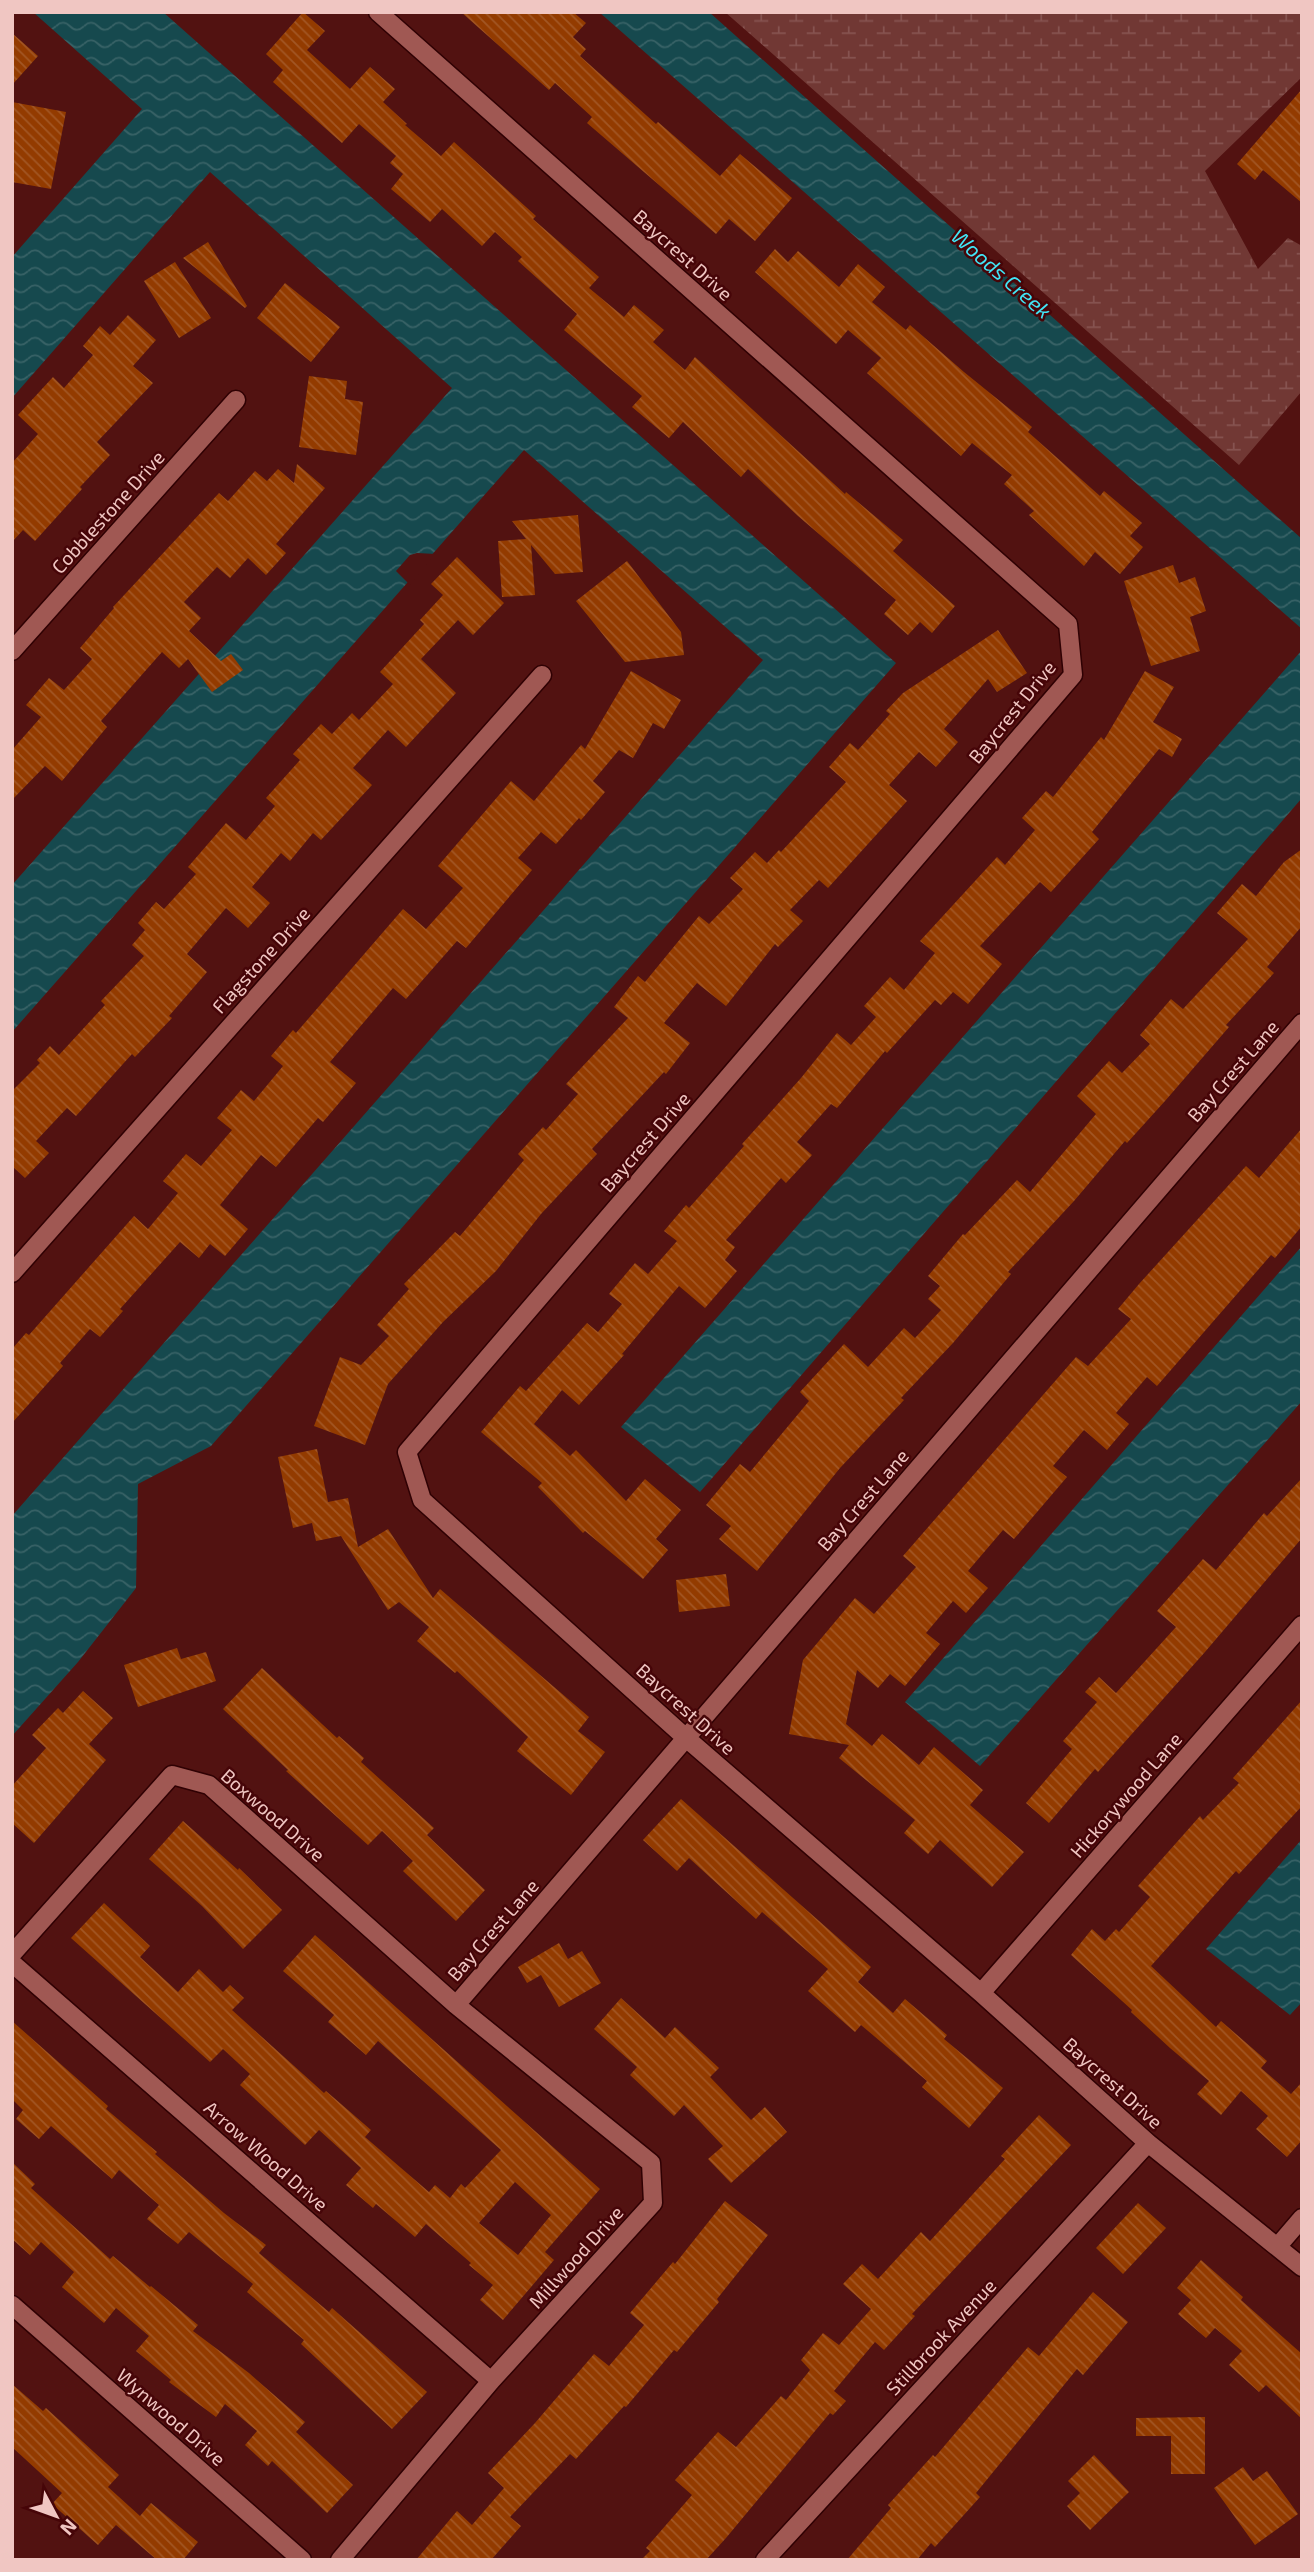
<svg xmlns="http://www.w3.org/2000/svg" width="1314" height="2572" viewBox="0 0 1314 2572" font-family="'Exo 2',sans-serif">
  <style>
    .wetland { fill: url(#wetland-marsh) }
    .water { fill: url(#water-waves) }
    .pier { fill: #521211 }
    .building { fill: url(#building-back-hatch); fill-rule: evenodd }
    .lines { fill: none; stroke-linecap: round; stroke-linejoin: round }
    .street-casing { stroke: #2f0103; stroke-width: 21 }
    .street { stroke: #a05853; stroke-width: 18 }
    .labels { text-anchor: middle; stroke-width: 5; stroke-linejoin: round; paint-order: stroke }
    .street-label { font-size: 19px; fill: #f0c6c2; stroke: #460508 }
    .water-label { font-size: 21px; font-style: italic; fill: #41e4f5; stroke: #460508 }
  </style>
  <defs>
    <pattern id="wetland-marsh" width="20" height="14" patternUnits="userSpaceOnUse" patternTransform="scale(1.75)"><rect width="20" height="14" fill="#713834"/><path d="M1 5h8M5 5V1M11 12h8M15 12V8" fill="none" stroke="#865350"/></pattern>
    <pattern id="water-waves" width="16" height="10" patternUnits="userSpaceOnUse" patternTransform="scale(1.75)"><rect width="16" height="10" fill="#16494e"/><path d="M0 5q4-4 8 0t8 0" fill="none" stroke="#386266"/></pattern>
    <pattern id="building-back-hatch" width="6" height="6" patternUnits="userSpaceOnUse" patternTransform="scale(1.75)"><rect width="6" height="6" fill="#933b00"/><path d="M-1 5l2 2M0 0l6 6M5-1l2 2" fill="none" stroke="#a25624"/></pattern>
  </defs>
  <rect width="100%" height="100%" fill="#521211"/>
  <path class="wetland" d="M725,12H1302V77L1205,171L1258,269L1288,238L1302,246V391L1239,465Z"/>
  <path class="water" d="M33,12H163L896,663L211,1446L138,1484L136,1588L78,1662L12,1736V1516L763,660L524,450L12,1032V885L452,388L210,172L12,398V257L142,109Z
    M599,12H709L1302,539V629Z
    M1302,650V798L700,1492L621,1427Z
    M1302,1246V1401L980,1766L905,1702Z
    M1302,1839V2002L1290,2015L1206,1949Z"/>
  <path class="pier" d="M417,553L435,554L410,585L396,571L410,555Z"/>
  <path class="building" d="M303,12L325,31L307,50L350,89L370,67L395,89L383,102L407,124L405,125L441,156L454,142L536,216L533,219L599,277L589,288L624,317L634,305L664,330L653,342L685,370L695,357L845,494L846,492L903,540L893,551L955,606L932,633L920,622L908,635L884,614L896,600L798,516L748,469L741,477L683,422L669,438L632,407L642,396L564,330L577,314L518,261L522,257L495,232L482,246L442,209L430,222L391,189L403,174L390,163L396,156L359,124L342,143L273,82L283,70L266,54Z
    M461,12H573L586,23L573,37L586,49L580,56L656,124L658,122L720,176L740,154L792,198L755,241L729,219L716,234L587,123L592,117L555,83L549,90Z
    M12,33L38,56L12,85Z
    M1302,89V203L1263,170L1255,180L1237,164Z
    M12,102L66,112L51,189L12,182Z
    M208,242L247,306L245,308L183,258Z
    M775,249L788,262L798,251L839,287L858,264L885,287L872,302L906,330L910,325L964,372L1032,427L1028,432L1100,496L1104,491L1142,523L1130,536L1143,547L1120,574L1095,552L1084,566L1029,515L1034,511L1004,484L1012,475L972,443L961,456L867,373L881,358L848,330L836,344L755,272Z
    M175,262L211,318L179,338L144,281Z
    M285,283L340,327L311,362L257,318Z
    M128,315L156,340L133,366L153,383L97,442L110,455L80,487L82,489L35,541L23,530L12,542V463L38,434L18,415L53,377L64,388L93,355L83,346L100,326L110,335Z
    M309,376L347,381L345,399L363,402L356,455L299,447Z
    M297,464L325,488L276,544L286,553L266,575L248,558L230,578L217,567L184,602L201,618L189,631L221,661L231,654L243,670L212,692L188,659L179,668L162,652L101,721L107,727L62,781L45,766L12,800V750L41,717L26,705L49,678L64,690L92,659L80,648L114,608L113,607L219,493L228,501L255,471L267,481L278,469L294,483Z
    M578,515L583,572L555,574L531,545L535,595L502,597L498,541L526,539L512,521Z
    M457,557L504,603L473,635L458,620L421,659L456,693L406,747L388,730L353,768L372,785L321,840L313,833L290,861L281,853L252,887L270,903L248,928L226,908L187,954L207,972L169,1016L172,1018L135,1057L132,1054L76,1116L67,1108L36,1141L49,1153L25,1178L12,1166V1091L40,1063L37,1060L50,1046L59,1055L105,1005L101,1001L144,956L132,945L145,930L138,923L156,902L164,909L196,874L188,867L226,823L246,840L275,806L266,798L300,760L293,754L321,724L332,734L352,713L359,720L393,684L380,672L424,624L420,620L443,595L431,584Z
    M627,561L681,632L684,655L625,662L576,601Z
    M1173,565L1179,583L1195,577L1206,611L1190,617L1200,651L1151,666L1124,581Z
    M998,630L1027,673L997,692L988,679L944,729L958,742L936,767L919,752L889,785L907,801L828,888L819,880L790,910L803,921L778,947L775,944L726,1006L697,983L664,1023L690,1043L666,1074L664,1072L592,1149L597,1154L541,1214L496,1271L443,1322L388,1384L365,1445L314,1426L340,1357L361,1365L389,1336L377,1325L409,1289L404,1284L455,1232L460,1236L524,1160L518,1154L543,1127L546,1130L578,1094L566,1084L628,1018L614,1007L638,976L645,982L699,916L709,924L743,889L730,878L755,852L767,863L779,850L781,852L846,782L829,767L850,743L858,750L890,714L886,711L903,693Z
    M631,671L681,700L664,729L653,723L633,758L619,750L593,781L605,792L581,820L579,818L556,844L541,832L518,858L532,870L466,948L457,941L406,999L393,988L330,1062L356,1083L323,1122L318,1118L276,1167L261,1155L220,1205L248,1229L225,1256L210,1244L199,1258L180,1242L120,1309L123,1311L100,1337L90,1329L60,1363L63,1366L12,1423V1349L26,1333L29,1335L134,1216L148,1229L178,1193L163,1181L186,1154L201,1166L232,1130L217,1118L241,1090L254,1101L283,1066L271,1056L293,1030L296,1033L403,909L426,929L463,888L438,866L511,781L534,801L581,745L585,749Z
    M1145,671L1174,687L1153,722L1182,739L1172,757L1159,749L1092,832L1099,839L1051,892L1040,882L980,946L1002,964L968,1004L953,992L941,1005L935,1000L887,1053L885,1051L837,1108L831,1104L797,1142L812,1155L786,1183L781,1178L726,1240L735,1247L725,1260L737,1271L705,1308L679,1286L622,1354L624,1355L579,1405L562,1390L534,1424L570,1456L576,1450L626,1501L645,1479L681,1510L656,1539L668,1550L643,1579L585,1531L583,1533L538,1487L542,1483L481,1432L520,1386L526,1391L587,1323L598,1332L622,1304L609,1294L635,1263L648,1274L677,1241L664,1231L686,1205L689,1208L744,1146L742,1144L801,1078L837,1033L851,1045L876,1017L864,1006L890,977L904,990L935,953L920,941L997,857L1005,865L1035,830L1022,818L1046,791L1053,797L1101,737L1104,740Z
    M1302,849V926L1267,967L1274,973L1226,1025L1229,1027L1165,1101L1127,1143L1125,1141L1074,1201L1008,1272L1011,1274L953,1343L901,1398L904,1400L840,1468L757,1571L719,1539L731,1526L706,1505L740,1464L750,1472L809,1401L800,1392L844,1344L868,1367L904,1328L915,1338L941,1310L928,1299L940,1286L928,1276L963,1234L965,1235L1017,1180L1030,1192L1096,1114L1077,1096L1109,1061L1122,1073L1150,1044L1140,1035L1171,999L1183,1009L1248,939L1217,913L1242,884L1256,896L1284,862Z
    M1302,1128V1226L1275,1258L1271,1255L1157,1386L1147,1377L1116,1413L1129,1424L1107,1450L1084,1430L1053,1466L1067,1477L1014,1539L1003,1530L968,1571L988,1588L966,1613L953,1601L926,1633L940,1644L905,1686L890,1674L878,1688L857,1670L846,1724L872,1746L882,1734L919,1765L934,1747L983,1790L970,1805L1024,1852L992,1887L940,1840L928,1854L904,1833L915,1820L839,1758L849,1745L789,1734L803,1660L855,1598L874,1614L916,1567L903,1556L1076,1357L1088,1366L1131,1319L1118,1309L1139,1284L1246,1166L1259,1178Z
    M317,1449L328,1502L348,1498L358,1547L388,1529L433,1598L440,1589L589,1717L578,1731L605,1752L571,1795L517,1751L528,1737L457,1671L455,1673L417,1641L429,1627L399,1602L388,1610L341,1536L316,1541L312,1523L293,1528L278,1457Z
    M1302,1478V1538L1205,1652L1098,1772L1095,1769L1049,1823L1026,1803L1072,1749L1063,1741L1097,1702L1085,1692L1099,1677L1116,1693L1176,1627L1157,1611L1203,1559L1216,1570L1264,1513L1267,1516Z
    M726,1574L730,1606L679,1612L676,1580Z
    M177,1648L181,1659L206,1652L216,1681L138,1707L124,1665Z
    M262,1668L337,1738L339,1736L364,1758L361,1762L434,1828L427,1835L485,1890L456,1921L403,1871L413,1861L382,1831L368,1845L286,1771L288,1770L223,1709Z
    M83,1691L113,1718L89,1744L106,1760L34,1843L12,1823V1786L46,1748L32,1735L58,1708L63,1713Z
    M1302,1700V1806L1239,1874L1236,1871L1151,1966L1216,2027L1221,2021L1267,2061L1261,2068L1291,2094L1302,2082V2140L1287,2157L1256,2129L1268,2116L1241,2091L1221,2115L1197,2094L1209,2081L1170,2048L1131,2012L1132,2010L1071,1955L1092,1929L1105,1941L1116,1929L1119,1932L1150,1897L1138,1886L1200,1816L1203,1820L1239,1783L1233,1778Z
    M681,1799L871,1967L858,1982L893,2013L905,1999L947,2035L944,2039L1003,2088L969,2128L922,2087L927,2081L861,2025L855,2032L808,1991L828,1969L762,1912L756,1919L689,1858L677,1871L643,1840Z
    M183,1821L238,1870L239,1868L282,1910L243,1949L202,1906L149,1859Z
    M104,1903L150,1946L140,1957L178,1992L199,1969L223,1992L230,1985L244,1998L232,2010L324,2093L326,2091L371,2130L365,2137L429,2192L435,2185L450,2198L461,2184L465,2188L501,2150L378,2041L366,2055L328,2022L334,2015L283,1971L315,1935L600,2189L545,2252L554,2260L503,2320L480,2300L493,2285L469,2265L471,2263L426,2224L415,2237L376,2204L373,2208L346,2185L361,2168L319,2130L305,2145L240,2085L250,2074L223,2049L210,2062L71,1938ZM515,2182L551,2215L518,2255L479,2223Z
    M559,1943L568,1959L582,1951L601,1983L559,2007L541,1975L527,1983L518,1967Z
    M621,1998L665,2038L675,2027L719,2068L710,2077L751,2120L765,2107L787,2132L731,2183L708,2159L723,2146L684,2105L674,2116L630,2075L637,2067L594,2029Z
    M12,2021L108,2106L106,2109L157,2152L155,2154L224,2213L266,2245L259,2253L329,2312L332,2308L427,2392L392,2429L301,2344L304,2340L247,2292L253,2284L189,2232L178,2244L147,2219L159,2205L119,2170L112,2179L51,2126L39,2139L16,2119L23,2110L12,2099Z
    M1039,2115L1071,2145L912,2314L915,2316L884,2350L875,2342L834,2391L846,2401L833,2415L830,2413L726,2538L706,2560H641L650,2551L646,2548L692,2495L675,2480L718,2432L736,2447L781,2396L786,2400L810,2370L801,2360L823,2333L839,2345L871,2309L843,2284L862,2264L878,2279L921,2232L930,2241L1005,2159L1001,2156Z
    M12,2162L35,2184L31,2188L110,2259L113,2256L150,2287L151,2286L198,2325L193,2331L249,2373L305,2422L296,2432L353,2485L327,2513L272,2461L268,2466L245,2445L257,2431L225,2404L216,2417L169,2382L171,2380L136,2351L149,2336L116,2308L104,2323L62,2287L74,2272L41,2242L30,2255L12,2239Z
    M725,2201L768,2235L717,2299L719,2302L677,2352L674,2350L626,2407L624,2406L576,2459L570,2454L510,2517L521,2526L491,2560H416L457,2511L472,2525L504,2488L488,2473L535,2423L594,2354L609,2366L644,2325L630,2313L673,2262L675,2264Z
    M1138,2203L1166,2228L1123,2274L1096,2248Z
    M1201,2260L1243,2297L1241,2300L1302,2354V2419L1266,2385L1259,2392L1229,2365L1242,2351L1215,2328L1206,2338L1178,2314L1191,2300L1177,2288Z
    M1093,2292L1128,2322L1083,2375L1077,2369L976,2493L980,2497L935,2547L931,2543L917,2560H847L891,2508L888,2505L933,2455L935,2457L1028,2347L1039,2356Z
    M12,2384L43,2411L46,2408L119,2475L108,2487L140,2516L151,2503L198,2542L183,2560H157L116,2525L98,2545L52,2504L62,2493L12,2447Z
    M1205,2417V2474H1171V2436H1136V2418Z
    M1094,2455L1129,2492L1090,2530L1067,2506L1080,2493L1068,2481Z
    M1243,2467L1253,2481L1267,2471L1298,2514L1255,2545L1214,2488Z"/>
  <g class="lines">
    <defs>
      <path id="street" d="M378,12L1068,624L1073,675L407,1452L422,1500L686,1738L981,1993L1148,2143L1302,2267
        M12,651L236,400
        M12,1273L542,675
        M12,1954L172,1775L209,1785L456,2005L651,2163L653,2203L491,2381L340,2560
        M12,1963L491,2381
        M981,1993L1302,1625
        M456,2005L1302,1023
        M1278,2246L1302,2218
        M12,2305L302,2560
        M765,2560L1148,2143"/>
    </defs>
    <use href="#street" class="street-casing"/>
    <use href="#street" class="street"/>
  </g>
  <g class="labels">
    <g class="street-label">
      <text transform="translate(683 255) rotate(42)" y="7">Baycrest Drive</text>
      <text transform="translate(108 512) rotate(-48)" y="7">Cobblestone Drive</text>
      <text transform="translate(1012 712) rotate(-51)" y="7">Baycrest Drive</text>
      <text transform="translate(261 960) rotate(-48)" y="7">Flagstone Drive</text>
      <text transform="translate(1233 1071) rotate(-49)" y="7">Bay Crest Lane</text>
      <text transform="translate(645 1142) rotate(-49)" y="7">Baycrest Drive</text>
      <text transform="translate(863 1500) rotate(-49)" y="7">Bay Crest Lane</text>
      <text transform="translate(686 1709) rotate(42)" y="7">Baycrest Drive</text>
      <text transform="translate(1126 1795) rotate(-49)" y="7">Hickorywood Lane</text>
      <text transform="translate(273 1815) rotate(41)" y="7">Boxwood Drive</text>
      <text transform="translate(493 1930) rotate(-49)" y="7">Bay Crest Lane</text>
      <text transform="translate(1113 2083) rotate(42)" y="7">Baycrest Drive</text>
      <text transform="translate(266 2156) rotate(41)" y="7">Arrow Wood Drive</text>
      <text transform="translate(576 2257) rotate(-48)" y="7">Millwood Drive</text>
      <text transform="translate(941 2337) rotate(-47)" y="7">Stillbrook Avenue</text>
      <text transform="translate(171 2417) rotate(41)" y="7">Wynwood Drive</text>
    </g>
    <g class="water-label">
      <text transform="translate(1001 274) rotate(41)" y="7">Woods Creek</text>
    </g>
  </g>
  <rect width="1314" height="2572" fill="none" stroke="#f0c6c2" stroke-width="28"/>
  <g transform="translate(56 2516) rotate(131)" stroke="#460508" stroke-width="5" paint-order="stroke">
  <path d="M0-5L12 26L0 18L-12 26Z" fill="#f0c6c2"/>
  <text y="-10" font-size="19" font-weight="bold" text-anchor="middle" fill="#f0c6c2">N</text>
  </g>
</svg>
